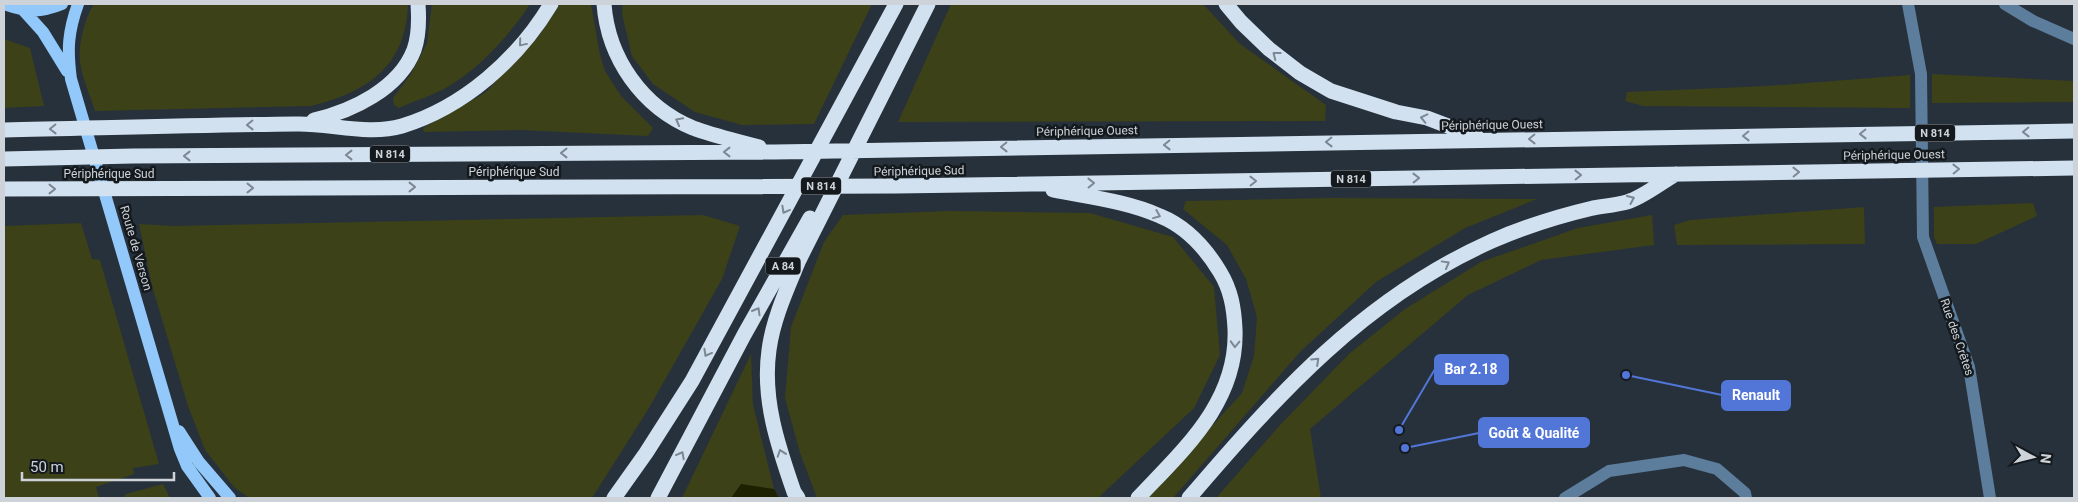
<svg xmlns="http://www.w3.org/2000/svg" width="2078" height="502" viewBox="0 0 2078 502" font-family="Roboto,sans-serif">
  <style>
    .green { fill: #3c4118 }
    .water { fill: #1e2100 }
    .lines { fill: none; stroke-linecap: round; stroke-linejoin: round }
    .minor { stroke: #5c7d9b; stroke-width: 12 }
    .major { stroke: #92c8fa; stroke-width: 12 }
    .highway { stroke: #d1e1f0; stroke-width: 15 }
    .oneway { stroke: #7c8791 }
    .labels { text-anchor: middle; stroke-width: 5; stroke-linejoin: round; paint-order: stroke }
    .shield { fill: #14191d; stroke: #969ba1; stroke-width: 1 }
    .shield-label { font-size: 11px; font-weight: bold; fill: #cdd3d9 }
    .street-label { font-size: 12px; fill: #cdd3d9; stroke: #14191d }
    .leader { fill: none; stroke: #5276d8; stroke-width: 2 }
    .callout-dot { fill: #5276d8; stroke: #14191d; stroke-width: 2 }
    .callout { fill: #5276d8; stroke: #5276d8; stroke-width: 2 }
    .callout-label { font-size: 14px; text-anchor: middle; font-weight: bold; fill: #fff }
  </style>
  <rect width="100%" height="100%" fill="#27313b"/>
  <path class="green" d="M94,4H408C406,67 367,92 311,106L95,111C90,95 82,78 80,61C78,46 85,17 94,4Z
    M432,4H530C509,36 479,69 446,88C431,96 414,101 399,108L394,105L393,98L411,74L427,43Z
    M560,4H591L600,55L605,71L621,96L653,128L648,136L520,130L424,132L423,128L485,93L538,37Z
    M623,4H872L814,124L742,125L695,112L653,84L632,56L622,14Z
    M951,4H1203L1240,44L1326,105L1325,121L898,122Z
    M4,39L30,48L44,106L4,108Z
    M1932,74L2074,81V102L1932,103Z
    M1910,75V108L1643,106L1625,101L1627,92L1767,86Z
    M1331,198L1537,199L1465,228L1376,282L1300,352L1173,498H1146L1242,393L1254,356L1257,317L1246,279L1227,245L1183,209L1186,201Z
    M2033,203L2037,216L1976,244H1937L1934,237V207Z
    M1864,207L1865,244L1677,245L1674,225L1690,220Z
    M950,211L1090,213L1173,237L1214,287L1220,355L1194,408L1098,498H817L800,453L785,398L791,327L824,242L843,215Z
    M703,215L740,226L722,279L649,408L592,498H249L234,487L205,450L188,406L152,286L139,224L174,226Z
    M1652,215L1654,245L1541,260L1468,295L1310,429L1321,498H1216L1280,425L1349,354L1405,309L1481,262L1578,228Z
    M81,223L92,259L100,260L159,464L133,468L134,474L96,487L99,498H4V226Z
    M751,354L753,405L774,489L779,498H682Z
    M163,484L170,498H123L126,494Z"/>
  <path class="water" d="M741,484L774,489L779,498H731Z"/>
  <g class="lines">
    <path class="minor" d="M1908,4L1921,74L1923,237L1969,367L1990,498
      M2005,4L2033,21L2074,39
      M1565,498L1609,471L1684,460L1717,469L1745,493L1746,498"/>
    <path class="major" d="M4,4C27,12 40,13 62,4
      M78,4C68,32 67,49 71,79L180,449L187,466L210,498
      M24,11L43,32L67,71
      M179,431L199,462L230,498"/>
    <path class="highway" d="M604,4C608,58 642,107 693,128C714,136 738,141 759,147
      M1226,4L1241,22L1269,49L1300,73L1331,91L1396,112L1427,118L1477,137
      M314,120C352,111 399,89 414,50C419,36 419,18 418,4
      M4,130C101,128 199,125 296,124C330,123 368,136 402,126C464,107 518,59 551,4
      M4,159L133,156L775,152L2074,131
      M4,189L896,186L2074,168
      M1053,190C1088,197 1127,201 1160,216C1187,227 1205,247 1220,272C1231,290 1234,308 1235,329C1238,402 1184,449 1138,498
      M614,498L646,453L692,381L896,4
      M658,498L744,335L810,218
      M798,498L794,492C778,446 762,399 769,350C773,319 787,289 799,260L928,4
      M1189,498C1278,394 1364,298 1492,241C1524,227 1559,216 1593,208C1604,206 1616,205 1627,202C1642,198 1662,182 1676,174"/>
  </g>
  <defs><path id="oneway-chevron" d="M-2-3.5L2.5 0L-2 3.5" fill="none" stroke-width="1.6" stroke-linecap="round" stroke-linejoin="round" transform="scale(1.25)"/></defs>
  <g class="oneway">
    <use href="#oneway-chevron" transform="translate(522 43) rotate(130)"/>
    <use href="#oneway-chevron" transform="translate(1276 55) rotate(-142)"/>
    <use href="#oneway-chevron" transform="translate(1424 118) rotate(-167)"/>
    <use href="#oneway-chevron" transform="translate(679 121) rotate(-152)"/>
    <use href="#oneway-chevron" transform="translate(250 125) rotate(179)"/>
    <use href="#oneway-chevron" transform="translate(53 129) rotate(179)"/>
    <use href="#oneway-chevron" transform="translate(2026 132) rotate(179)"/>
    <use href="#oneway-chevron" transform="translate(1863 134) rotate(179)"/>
    <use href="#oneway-chevron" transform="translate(1746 136) rotate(179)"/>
    <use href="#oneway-chevron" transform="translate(1532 139) rotate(179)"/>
    <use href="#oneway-chevron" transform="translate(1329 142) rotate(179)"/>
    <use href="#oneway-chevron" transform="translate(1167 145) rotate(179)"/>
    <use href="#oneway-chevron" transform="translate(1004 147) rotate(179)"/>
    <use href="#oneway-chevron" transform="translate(727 152) rotate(180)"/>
    <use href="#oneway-chevron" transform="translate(564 153) rotate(180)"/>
    <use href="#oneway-chevron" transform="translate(349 155) rotate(180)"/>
    <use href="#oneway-chevron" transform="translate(187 156) rotate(180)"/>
    <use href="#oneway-chevron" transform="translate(1956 169) rotate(-1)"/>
    <use href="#oneway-chevron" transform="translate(1796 172) rotate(-1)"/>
    <use href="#oneway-chevron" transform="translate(1578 175) rotate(-1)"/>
    <use href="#oneway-chevron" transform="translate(1416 178) rotate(-1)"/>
    <use href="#oneway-chevron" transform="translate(1253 181) rotate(-1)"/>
    <use href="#oneway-chevron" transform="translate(1091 183) rotate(-1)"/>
    <use href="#oneway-chevron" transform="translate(412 187)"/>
    <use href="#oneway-chevron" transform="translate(250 188)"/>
    <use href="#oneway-chevron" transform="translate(52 189)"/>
    <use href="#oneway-chevron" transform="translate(1631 199) rotate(-24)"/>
    <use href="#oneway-chevron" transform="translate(785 210) rotate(119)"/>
    <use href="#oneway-chevron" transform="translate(1157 215) rotate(22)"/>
    <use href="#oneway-chevron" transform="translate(1446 264) rotate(-29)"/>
    <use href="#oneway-chevron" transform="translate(757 311) rotate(-60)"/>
    <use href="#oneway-chevron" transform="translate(1235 344) rotate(92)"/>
    <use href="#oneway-chevron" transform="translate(707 353) rotate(119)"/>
    <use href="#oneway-chevron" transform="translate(1316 361) rotate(-43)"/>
    <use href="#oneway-chevron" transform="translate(781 453) rotate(-109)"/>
    <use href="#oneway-chevron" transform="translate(681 455) rotate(-62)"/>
  </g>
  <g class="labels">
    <g class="shield">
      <rect x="1915" y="124.5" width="40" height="17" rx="4"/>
      <rect x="370" y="145.5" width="40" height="17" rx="4"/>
      <rect x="1331" y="170.5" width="40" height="17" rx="4"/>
      <rect x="801" y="177.5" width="40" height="17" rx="4"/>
      <rect x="765.5" y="257.5" width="35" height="17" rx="4"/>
    </g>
    <g class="shield-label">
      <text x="1935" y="137">N 814</text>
      <text x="390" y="158">N 814</text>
      <text x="1351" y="183">N 814</text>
      <text x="821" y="190">N 814</text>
      <text x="783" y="270">A 84</text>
    </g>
    <g class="street-label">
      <text transform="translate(1492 125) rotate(-1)" y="4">Périphérique Ouest</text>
      <text transform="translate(1087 131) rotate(-1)" y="4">Périphérique Ouest</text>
      <text transform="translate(1894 155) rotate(-1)" y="4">Périphérique Ouest</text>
      <text transform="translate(919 171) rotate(-1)" y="4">Périphérique Sud</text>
      <text x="514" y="176">Périphérique Sud</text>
      <text x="109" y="178">Périphérique Sud</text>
      <text transform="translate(136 248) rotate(74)" y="4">Route de Verson</text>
      <text transform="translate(1957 337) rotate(71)" y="4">Rue des Crêtes</text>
    </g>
  </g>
  <path class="leader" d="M1399 430L1435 369M1626 375L1722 395M1405 448L1479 433"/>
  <g class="callout-dot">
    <circle cx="1399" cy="430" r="5"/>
    <circle cx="1626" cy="375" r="5"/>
    <circle cx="1405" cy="448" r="5"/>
  </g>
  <g class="callout">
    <rect x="1435" y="355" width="73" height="29" rx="5"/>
    <rect x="1722" y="381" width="68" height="29" rx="5"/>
    <rect x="1479" y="418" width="110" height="29" rx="5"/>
  </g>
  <g class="callout-label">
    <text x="1471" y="374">Bar 2.18</text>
    <text x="1756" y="400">Renault</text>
    <text x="1534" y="438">Goût &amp; Qualité</text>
  </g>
  <rect width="2078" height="502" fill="none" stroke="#cdd3d9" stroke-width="10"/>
  <g transform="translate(2033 457) rotate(97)" stroke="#14191d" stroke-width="4" paint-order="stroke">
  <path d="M0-4L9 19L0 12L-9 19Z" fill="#cdd3d9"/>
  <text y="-8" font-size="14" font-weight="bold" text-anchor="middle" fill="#cdd3d9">N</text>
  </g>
  <path d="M22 472v8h152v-8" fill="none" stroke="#cdd3d9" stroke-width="2.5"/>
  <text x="30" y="472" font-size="15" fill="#cdd3d9" stroke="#14191d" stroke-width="4" paint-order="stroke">50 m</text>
</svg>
